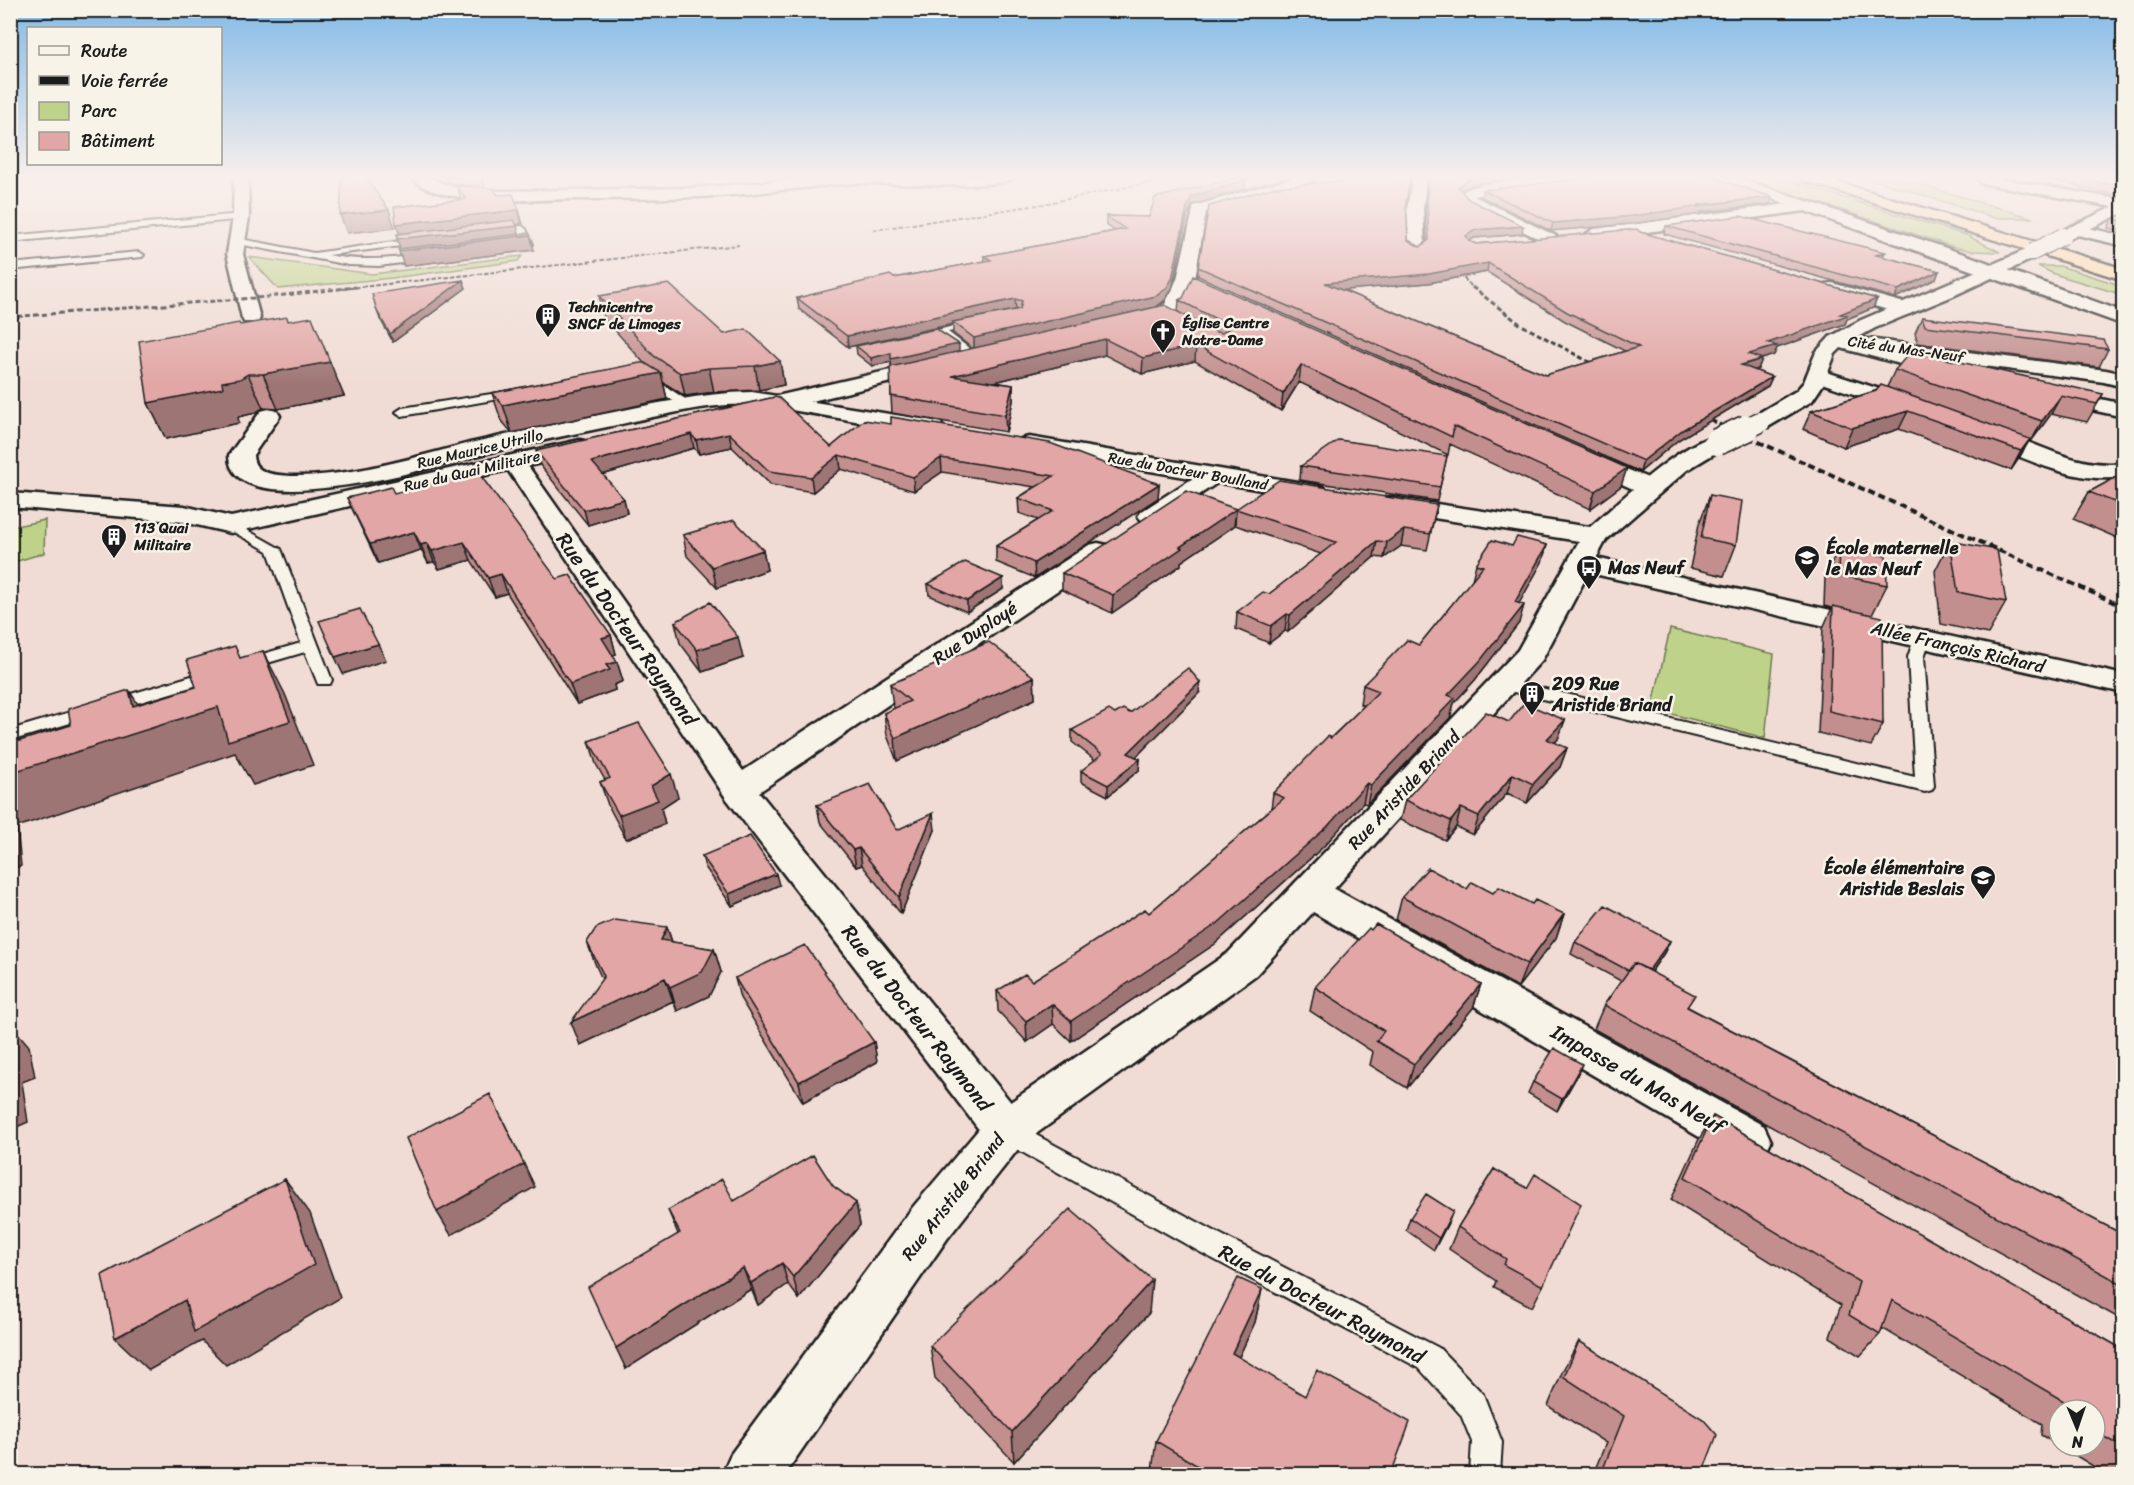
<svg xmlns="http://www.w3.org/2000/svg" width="2134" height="1485" viewBox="0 0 2134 1485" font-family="Sriracha,sans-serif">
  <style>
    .green { fill: #bed389; stroke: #6d7852; stroke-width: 1.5 }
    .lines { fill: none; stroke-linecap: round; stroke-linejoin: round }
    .lane-casing { stroke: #1c1c1c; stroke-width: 4 }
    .street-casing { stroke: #1c1c1c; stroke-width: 5 }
    .secondary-casing { stroke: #1c1c1c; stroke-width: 5 }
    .highway-casing { stroke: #1c1c1c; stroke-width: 5 }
    .lane { fill: #f7f3e8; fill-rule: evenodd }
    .street { fill: #f7f3e8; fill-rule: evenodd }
    .secondary { fill: #f7f3e8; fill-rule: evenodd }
    .highway { fill: #fedbac; fill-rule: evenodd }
    .rail-far2 { stroke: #1c1c1c; stroke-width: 2; stroke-dasharray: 4.5 2; stroke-linecap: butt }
    .rail-far1 { stroke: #1c1c1c; stroke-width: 3; stroke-dasharray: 5 3; stroke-linecap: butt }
    .rail { stroke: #1c1c1c; stroke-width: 4; stroke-dasharray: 7 4; stroke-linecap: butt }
    .secondary-bridge-far2-casing { stroke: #1c1c1c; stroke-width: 18; stroke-linecap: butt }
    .secondary-bridge-far1-casing { stroke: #1c1c1c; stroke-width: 23; stroke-linecap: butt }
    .secondary-bridge-casing { stroke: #1c1c1c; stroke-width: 29; stroke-linecap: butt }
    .secondary-bridge-far2 { stroke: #f7f3e8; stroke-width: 16 }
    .secondary-bridge-far1 { stroke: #f7f3e8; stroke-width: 20 }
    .secondary-bridge { stroke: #f7f3e8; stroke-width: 26 }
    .wall { fill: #c28f8e; stroke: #1c1c1c; stroke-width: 1.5; fill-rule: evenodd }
    .shaded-wall { fill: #9e7474; stroke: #1c1c1c; stroke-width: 1.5 }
    .building { fill: #e1a6a5; stroke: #1c1c1c; stroke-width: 1.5; fill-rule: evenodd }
    .labels { text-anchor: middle; stroke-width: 5; stroke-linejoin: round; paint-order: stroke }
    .far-poi-label { font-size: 15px; font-weight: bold; fill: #1c1c1c; stroke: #f7f3e8; text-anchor: start }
    .far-street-label { font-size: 15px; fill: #1c1c1c; stroke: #f7f3e8 }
    .poi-label { font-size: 18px; font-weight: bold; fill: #1c1c1c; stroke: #f7f3e8; text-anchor: start }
    .street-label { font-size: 18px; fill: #1c1c1c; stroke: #f7f3e8 }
    .near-street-label { font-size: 21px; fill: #1c1c1c; stroke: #f7f3e8 }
  </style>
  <rect width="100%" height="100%" fill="#f0dcd4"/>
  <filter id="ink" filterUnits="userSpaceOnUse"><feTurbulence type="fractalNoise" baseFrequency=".0167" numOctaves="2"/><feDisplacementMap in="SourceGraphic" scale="12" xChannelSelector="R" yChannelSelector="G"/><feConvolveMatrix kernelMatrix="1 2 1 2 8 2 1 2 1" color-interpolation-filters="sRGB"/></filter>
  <g filter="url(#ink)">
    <path class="green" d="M1740,177H1776L1966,235L2000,252L1972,251L1951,246Z
      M1865,177H1894L2033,218H1995Z
      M522,256L518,261L392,278L278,289L249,257L372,274Z
      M2038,266H2060L2123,286V295L2054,274Z
      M45,520L44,553L11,563V527Z
      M1670,629L1774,654L1765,738L1652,709Z"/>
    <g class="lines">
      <defs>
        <path id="lane" d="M241,214L244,215V219L10,242V236Z
          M522,226L526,229L533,244L532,246L514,248V244L524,242L519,232L494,235L490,232L494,229Z
          M236,238L314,253L422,238L426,241L425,243L328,255C361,262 391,259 424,254L429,257L424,260L379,266L349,265L233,243L232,241Z
          M139,252L144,255L142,257L10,270V264Z
          M977,320L981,321V325L948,332L978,355V359H970L934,331Z
          M643,380L659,382L693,404L687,408L683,407L652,387L639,385V381Z
          M517,390L523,393L521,395L402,416L396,412L402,408Z
          M231,521L281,549L332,680L330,684H318L305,652L244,670L236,665L238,661L301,643L268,551L226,528L224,525L226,522Z
          M1922,634L1930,639L1924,657L1934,786L1932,790L1925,792L1497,688L1495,684L1497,680L1503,679L1915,777L1908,657L1914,639Z
          M215,669L223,674L221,678L10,741V730Z
          M1006,1119L1220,1234L1439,1348L1483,1394L1502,1442L1500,1474H1470L1472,1442L1461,1415L1419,1368L1200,1252L997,1138L993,1130L997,1122Z"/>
        <path id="street" d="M411,177H428L450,186L465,189L503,191L692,188L831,177H1015C1002,191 883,182 857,183C810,186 763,193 716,196C668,199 619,199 570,199C533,200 436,207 411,177Z
          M1295,177H1316L1314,180L1206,212L1195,279L1180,312L1127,327L1120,325L1118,321L1120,317L1165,304L1177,279L1194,206Z
          M1409,177L1426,178L1423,210L1425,248L1417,253L1409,248L1407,210L1412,180Z
          M1565,177H1609L1602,181L1474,196L1556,236L1558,239L1556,242L1550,244L1467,205L1459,195C1470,180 1544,179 1565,177Z
          M1715,177H1735L1964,254L2124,312V325L1805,211L1594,239L1586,234L1594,229L1787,204L1717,180Z
          M1981,177H1991L2124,200V209L1986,184L1981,183L1979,180Z
          M2075,225L2124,236V246L2069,233L2067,230L2069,227Z
          M1832,283L1912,305L1914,309L1912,313L1905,315L1826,292L1823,288L1826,284Z
          M1837,335L2106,370L2124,374V387L2104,382L1924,358L1955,367L1958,371L1955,375L1948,377L1830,345L1827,341L1830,337Z
          M934,360L941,362L944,366L941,370L750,416L742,414L739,409L742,404Z
          M1817,369L1920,402L1923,407L1920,412L1912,414L1810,379L1807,375L1810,371Z
          M2053,389L2124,404V417L2045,400L2042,395L2045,390Z
          M1983,426C2030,438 2073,470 2124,463V477C2074,485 2020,456 1975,438L1972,433L1975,428Z
          M580,440L588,442L592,447L588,452L528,466L743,771L1089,545L1098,543L1107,545L1111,551L1107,557L759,792L1022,1116L1029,1130L1022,1144L1006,1150L990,1144L726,798L508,470L231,533L184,522L10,507V493L184,506L231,517Z
          M1583,451L1660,483L1663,488L1660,493L1651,495L1642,493L1575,463L1571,458L1575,453Z
          M1212,469L1220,471L1224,476L1220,481L1160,521L1151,524L1142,521L1138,516L1142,511L1204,471Z
          M1582,555L2124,675V693L1572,569L1569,563L1572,557Z
          M1309,878L1322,882L1764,1126L1771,1141L1764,1156L1748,1162L1732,1156L1296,902L1290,892L1296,882Z"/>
        <path id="secondary" d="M234,177H248L249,217L243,254L260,318L258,322H244L242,318L227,254L233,217Z
          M2124,202V212L2069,239H2057L2055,236L2057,233Z
          M2033,247L2041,252L2039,256L1953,296L1875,328L1844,345L1835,354L1824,383L1812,401L1768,427L1760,429L1752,427L1749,422L1752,417L1796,391L1804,382L1816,352L1830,337L1861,320Z
          M752,392L933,421L941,423L944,428L941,433L933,435C896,428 859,422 821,415C790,410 759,403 727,405C687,408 646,419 607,427C558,437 509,447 461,460C405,474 350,489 292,490C267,490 229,486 229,455L261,411L269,409L277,411L280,416L253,455C253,474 275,475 291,476C351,477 412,458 470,443C513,433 556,424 599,415C650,405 700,393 752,392Z
          M1717,435L1725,437L1728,442L1725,447L1687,470L1606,540L1542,660L1256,975L1022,1144L947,1239L785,1474H722L731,1454L913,1207L990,1116L1228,953L1518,650L1579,541L1390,511L1381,509L1378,504L1381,499L1390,497L1590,527C1622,500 1677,445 1717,435Z
          M1029,437L1315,485L1324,487L1327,492L1324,497L1315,499L1021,449L1018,444L1021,439Z"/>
        <path id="highway" d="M1800,177H1821L2124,269V280L1802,180Z"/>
      </defs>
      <use href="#lane" class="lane-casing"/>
      <use href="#street" class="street-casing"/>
      <use href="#secondary" class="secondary-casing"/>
      <use href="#highway" class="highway-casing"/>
      <use href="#lane" class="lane"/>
      <use href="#street" class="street"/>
      <use href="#secondary" class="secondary"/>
      <use href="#highway" class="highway"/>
      <path class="rail-far2" d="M873,230L1038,205L1177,177
        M1450,264L1474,289
        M342,289L739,245"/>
      <path class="rail-far1" d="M1472,287L1520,324L1602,369
        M10,317L267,297L356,287
        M1697,414L1732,430"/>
      <path class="rail" d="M1728,428L2124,607"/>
      <defs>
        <path id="secondary-bridge-far2" d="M2033,252L2063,236"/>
        <path id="secondary-bridge-far1" d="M1744,430L1760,422"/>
        <path id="secondary-bridge" d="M1717,442L1747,428"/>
      </defs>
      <use href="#secondary-bridge-far2" class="secondary-bridge-far2-casing"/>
      <use href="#secondary-bridge-far1" class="secondary-bridge-far1-casing"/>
      <use href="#secondary-bridge" class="secondary-bridge-casing"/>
      <use href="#secondary-bridge-far2" class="secondary-bridge-far2"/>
      <use href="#secondary-bridge-far1" class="secondary-bridge-far1"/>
      <use href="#secondary-bridge" class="secondary-bridge"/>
    </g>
    <path class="wall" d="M445,177H482L485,188L450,183Z
      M1428,177H1538L1508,179L1477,184L1465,188L1461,191L1468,199L1522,234L1474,238L1469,241L1476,244L1640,232L1877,299L1873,308L1847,319L1845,324L1777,348L1774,355L1762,359L1758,369L1754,370L1772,377L1768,386L1678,440L1640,472L1198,276V267L1406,202L1408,240L1420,247L1427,241L1425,210ZM1487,272L1565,321L1625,351L1546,375L1342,290L1428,283Z
      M2040,177H2124V197Z
      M457,186L498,195L519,210L523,224H516L519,234L534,250L404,266L399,251L401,248L397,239L399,234L461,199Z
      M1245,189L1192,205L1187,217L1172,289L1165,300L1156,307L1074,326L1178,312L1179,300L1621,486L1590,509L1450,444L1448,455L1299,382L1281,411L1195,361L1142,374L1105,355L995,382L1013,385V401L1006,432L892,413L891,396V362L872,366L857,354L856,346L959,352L973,349L953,333V324L848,347L799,309L797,298L894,278L985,261L984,256L1115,231L1106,225V216L1149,217Z
      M1483,190L1772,197L1770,204L1701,212V214L1631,224L1551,231L1482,197Z
      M2124,214V231L2108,228L2112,219Z
      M1666,226L1883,257L1939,271L1936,279L1895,298L1664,234Z
      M466,288L393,342L380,319L377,311Z
      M599,296L724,334L780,361L784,385L759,390L714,392L685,396L663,382L667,399L512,433L501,420L492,393L644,363L604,318Z
      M1922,317L2108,349L2099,367L1918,343L1915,333Z
      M288,321L344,396L278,409L263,408L255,413L238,417L239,423L166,439L148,403L240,325Z
      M1895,370L2103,394L2087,422L2051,414L2032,440L2030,439L2019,458L2011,470L1899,429L1844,447L1803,429L1811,411L1887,387Z
      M775,397L831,447L864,420L1159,484L1158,498L1035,578L996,562V546L1038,520L1019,513L1018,498L1035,487L942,472L914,491L841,469L813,492L771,485L732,447L699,454L694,448L602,475L624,499L627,513L588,525L540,465L536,451Z
      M1447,456L1437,501L1300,480L1301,466Z
      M2124,473V540H2122L2073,519L2089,492Z
      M394,493L557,579L611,635L616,654L613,655L617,662L623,681L614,685L615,690L577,704L507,593L495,597L471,560L439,569L434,562L428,563L421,550L378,563L355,515L347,498Z
      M1710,495L1736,545L1724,576L1690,568L1699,524Z
      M1437,505L1427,550L1401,546L1384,558L1374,557L1288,632L1285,631L1269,643L1236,629L1237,612L1269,594L1321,554L1235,525L1236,509Z
      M1234,526L1181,562V565L1112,613L1062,590V573Z
      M683,535L763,550L767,570L717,588L687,556Z
      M1950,541L2006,602L1988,634L1941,624L1935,571Z
      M1547,545L1542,562L1519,603V623L1475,680L1454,703L1450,718L1367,804L1363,803L1323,847L1215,944L1071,1041L1053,1024L1027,1042L998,1011L997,991L1032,981L1149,913L1271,809L1273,793L1364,706L1360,704L1363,685L1419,645L1472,580L1476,564L1512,546Z
      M1839,547L1887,585L1872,615L1883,724L1871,746L1818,733L1823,628L1832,608L1824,606L1825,577Z
      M1003,578V589L967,612L929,595L928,584Z
      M675,622L743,658L702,672L680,643Z
      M1034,677L1035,699L897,761L887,735L884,713L895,708L893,706L890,684Z
      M1199,693L1136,757L1140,759L1139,770L1108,796L1081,782V771L1095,760L1072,742V730L1115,714L1130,713Z
      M1565,720L1558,739L1555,743L1567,748L1560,767L1527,803L1507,793L1473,835L1456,827L1445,840L1400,820L1405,800Z
      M589,741L678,797L661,808L665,824L626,839L608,805L600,782L605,780L596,764Z
      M817,805L897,830H935L901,914L862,865L856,867L820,822Z
      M702,856L779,885L732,906L705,867Z
      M1467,889L1493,893L1532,904L1564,914L1556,938L1518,987L1396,920L1402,897Z
      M667,927L672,942L714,949L721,972L709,996L677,1011L673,1001L580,1045L602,979L596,966L587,942Z
      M1670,941L1664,953L1651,972L1688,1007L2124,1235V1321L1594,1029L1604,1005L1621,981L1571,954L1575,942Z
      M735,978L874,1042L877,1062L803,1102L740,998Z
      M1481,984L1473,1008L1407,1088L1370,1065L1373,1052L1310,1011L1315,987Z
      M1577,1076L1557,1111L1528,1093L1533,1082Z
      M1713,1116L2124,1350V1474H2106L2060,1446H2095V1410H2059V1446L2041,1435L2042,1424L1882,1328L1880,1334L1860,1356L1830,1337L1841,1305L1671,1200L1699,1139Z
      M1494,1169L1543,1286L1532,1307L1494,1287L1496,1281L1449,1249L1458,1227Z
      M833,1186L856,1203L860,1225L799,1299L788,1284L758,1305L751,1289L626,1369L678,1234L668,1210Z
      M1453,1211L1448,1223L1434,1250L1406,1230L1410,1218Z
      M1262,1289L1255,1322L1239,1357L1391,1474H1158L1152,1471L1156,1441Z
      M1149,1313L1014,1462L935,1378L930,1346Z
      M1579,1341L1702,1474H1593L1606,1443L1548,1406L1563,1370Z"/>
    <path class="shaded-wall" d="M1478,177H1538L1508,179L1477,184L1465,188L1457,195L1458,187L1466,181Z
      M1246,180L1245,189L1192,205L1187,217L1172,289L1165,300L1156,307L974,349V338L1187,208L1192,196Z
      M1772,197L1770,204L1701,212V214L1631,224L1551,231L1553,223Z
      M389,210L395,228L347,233L340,215Z
      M518,210L522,224L449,233L517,226L520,237L530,235L534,250L404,266L399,251H401L397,239L401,238L396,224Z
      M1523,226L1522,234L1474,238L1465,245L1466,236L1475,230Z
      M1885,252L1882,259L1876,255Z
      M1488,263L1487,272L1428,283L1324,292L1325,283Z
      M1939,271L1936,279L1895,298L1898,290Z
      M463,280L466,288L393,342L390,334Z
      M1015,299L1016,310L953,322V324L848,347L847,336Z
      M1877,299L1873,308L1847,319L1845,324L1777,348L1774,355L1746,364L1749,354L1768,343Z
      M1105,339V355L953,392L952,376Z
      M959,344V353L892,368L891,362L872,366L871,358L891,353Z
      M1196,345L1195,361L1142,374L1143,358Z
      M1762,359L1758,369L1738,375L1741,365Z
      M780,361L784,385L759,390L755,366Z
      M330,362L344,396L278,409L263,374Z
      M1301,365L1299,382L1281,411L1283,394Z
      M709,368L714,392L685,396L680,373Z
      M661,373L667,399L512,433L503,405Z
      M248,374L263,408L255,413L238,417L239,423L166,439L148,403Z
      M1772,377L1768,386L1678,440L1640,472L1643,461L1682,430Z
      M1013,385V401L1006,432L1005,415Z
      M2061,396L2051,414L2032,440L2042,421Z
      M1908,411L1899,429L1844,447L1852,428Z
      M729,433L732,447L699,454L696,440Z
      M691,434L694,448L595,477L592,462Z
      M2030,439L2019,458L2011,470L2021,451Z
      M839,455L841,469L813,492L811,477Z
      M941,458L942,472L914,491L913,477Z
      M1627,468L1621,486L1590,509L1595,491Z
      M1159,484L1158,498L1035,578L1034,563Z
      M624,499L627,513L588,525L584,510Z
      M1236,509L1234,526L1181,562V565L1112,613L1113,595L1180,547Z
      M1404,530L1401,546L1384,558L1387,542Z
      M414,532L421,550L378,563L370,544Z
      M1377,541L1374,557L1288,632L1290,615Z
      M464,542L471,560L439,569L432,551Z
      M427,543L434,562L428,563L421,545Z
      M1547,545L1542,562L1510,620L1515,602Z
      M763,550L767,570L717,588L712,567Z
      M501,574L507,593L495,597L488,578Z
      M1003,578V589L967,612V601Z
      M1524,605L1519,623L1475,680L1454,703L1450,718L1367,804L1371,785Z
      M1287,614L1285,631L1269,643L1271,626Z
      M611,635L616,654L607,657L602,638Z
      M738,637L743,658L702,672L697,650Z
      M378,644L386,660L343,674L335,657Z
      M263,651L285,694L313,765L253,785L235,753L17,827L21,866L10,870V734L29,760L133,706L129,690L153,728Z
      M617,662L623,681L614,685L615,690L577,704L570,684L606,665Z
      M1034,677L1035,699L897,761L895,738Z
      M1200,682L1199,693L1128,765V753Z
      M1565,720L1558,739L1541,758L1547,739Z
      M1567,748L1560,767L1527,803L1533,784Z
      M1140,759L1139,770L1108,796V785Z
      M671,774L678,797L661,808L665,824L626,839L619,815L651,786Z
      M1513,774L1507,793L1473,835L1479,816Z
      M1367,783L1363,803L1323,847L1215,944L1071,1041V1021Z
      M1461,808L1456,827L1445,840L1451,821Z
      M933,813L935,830L901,914L899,897Z
      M859,848L862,865L856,867L853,850Z
      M776,874L779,885L732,906L729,894Z
      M1564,914L1556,938L1518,987L1527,964Z
      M667,927L675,951L661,940Z
      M1670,941L1664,953L1638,990L1643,978Z
      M714,949L721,972L709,996L677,1011L670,987Z
      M665,978L673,1001L580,1045L571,1022Z
      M1481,984L1473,1008L1407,1088L1414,1064Z
      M1052,1004L1053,1024L1027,1042L1026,1021Z
      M10,1024L29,1046L35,1077L22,1082L28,1122L10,1130Z
      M874,1042L877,1062L803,1102L799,1082Z
      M1582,1064L1577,1076L1557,1111L1562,1099Z
      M502,1118L535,1187L451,1235L437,1212Z
      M285,1179L310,1213L340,1298L226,1365L202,1341L149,1370L115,1338L185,1300Z
      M856,1203L860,1225L799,1299L793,1277Z
      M1453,1211L1448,1223L1434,1250L1439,1238Z
      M782,1263L788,1284L758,1305L751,1283Z
      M743,1268L751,1289L626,1369L616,1348Z
      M1152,1280L1149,1313L1014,1462L1012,1432Z
      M1262,1289L1255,1322L1226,1385L1232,1353Z"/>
    <path class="building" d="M342,177H365L389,210L340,215Z
      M1393,177H1410L1406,202L1408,240L1420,247L1429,240L1427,202L1428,177H1478L1466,181L1458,187L1468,199L1523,226L1475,230L1466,236L1469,241L1476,244L1637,229L1640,232L1877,299L1840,314L1848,315L1768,343L1777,346L1749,354L1762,359L1741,365L1772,377L1682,430L1643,461L1198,267L1209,206L1275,187ZM1488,263L1567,312L1639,347L1546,375L1325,283L1429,274Z
      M1598,177H1712L1772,197L1698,205L1703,206L1633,216L1553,223L1483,190Z
      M2078,177H2124V188Z
      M1237,178L1246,180L1192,196L1187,208L1172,279L1166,289L1156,296L974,338L953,322L1020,309L1022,301L1015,299L847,336L797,298L890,275L894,278L991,260L984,256L1125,229L1106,216L1149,217L1155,198Z
      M457,186L493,188L498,195L513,194L519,210L396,224L394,207L466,199Z
      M2124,214V221L2112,219Z
      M1740,216L1885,252L1876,255L1939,271L1898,290L1666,226Z
      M514,220L517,226L397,239V234Z
      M529,233L530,235L399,251L398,249Z
      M1193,276L1627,468L1595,491L1454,426L1452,437L1301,365L1283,394L1196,345L1143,358L1105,339L952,376L1013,385L1005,415L891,396L890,367L1165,305L1216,332L1222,333L1228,329L1226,324L1179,300L1183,298Z
      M463,280L390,334L377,311L372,294Z
      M669,284L724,334L746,329L780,361L755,366L709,368L680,373L654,356L599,296Z
      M287,317L288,321L312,317L330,362L263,374H248L240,379L222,382L223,388L148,403L139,341L239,323L240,325Z
      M1922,317L2103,340L2108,349L1925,326Z
      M936,329L959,344L891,359V353L871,358L856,346Z
      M1911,351L2103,394L2097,404L2061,396L2042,421L1895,370Z
      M640,363H645L661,373L503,405L492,393Z
      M1881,385L2030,439L2021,451L1908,411L1852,428L1811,411L1876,391Z
      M775,397L779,398L831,447L864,420L891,424V417L1050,443L1159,484L1034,563L996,546L1053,511L1018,498L1054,476L941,458L913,477L839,455L811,477L769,471L729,433L696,440L691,434L592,462L624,499L584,510L536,451Z
      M1339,440L1447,456L1440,487L1301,466Z
      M478,472L557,579L570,575L611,635L602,638L617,662L606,665L610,670L570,684L501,574L488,578L464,542L432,551L427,543L421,545L414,532L370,544L347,498L391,487L394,493Z
      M2124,473V506L2089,492Z
      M1279,480L1437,505L1430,534L1404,530L1387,542L1377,541L1290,615L1287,614L1271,626L1237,612L1263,592L1269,594L1336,542L1236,509Z
      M1186,491L1236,509L1180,547L1182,548L1113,595L1062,573Z
      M1710,495L1742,501L1736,545L1701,538Z
      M734,520L763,550L712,567L683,535Z
      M1517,537L1547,545L1515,602L1524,605L1480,661L1448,695L1455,698L1371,785L1367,783L1327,827L1217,924L1071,1021L1052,1004L1026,1021L997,991L1025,974L1032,981L1145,909L1149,913L1284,798L1273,793L1328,736L1331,738L1379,691L1363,685L1373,675L1407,640L1419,645L1483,566L1476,564L1492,540L1512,546Z
      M1950,541L1997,550L2006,602L1958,592Z
      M1839,547L1886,556L1887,585L1838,575Z
      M965,562L1003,578L967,601L928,584Z
      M710,602L738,637L697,650L675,622Z
      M1833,606L1882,617L1883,724L1829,711Z
      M360,609L378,644L335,657L319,621Z
      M989,642L1034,677L895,738L884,713L910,701L890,684Z
      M235,646L240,658L263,651L290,721L228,741L218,707L10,773V744L71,725L68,709L129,690L133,706L196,687L187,660Z
      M1188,668L1200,682L1128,753L1140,759L1108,785L1081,771L1102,754L1072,730L1109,710L1115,714L1123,709L1130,713Z
      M1524,703L1565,720L1547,739L1567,748L1533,784L1513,774L1479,816L1461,808L1451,821L1405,800L1486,712L1509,722Z
      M639,723L671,774L651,786L658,800L619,815L600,782L610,778L589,741Z
      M870,784L897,830L933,813L899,897L859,848L853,850L817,805Z
      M750,836L776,874L729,894L702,856Z
      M1428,868L1467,889L1472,882L1493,893L1499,887L1532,904L1535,900L1564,914L1527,964L1402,897Z
      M1605,905L1670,941L1649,970L1634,963L1629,971L1575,942Z
      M615,920L667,927L661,940L714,949L702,972L670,987L665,978L571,1022L604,976L587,942L596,928Z
      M1376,924L1481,984L1414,1064L1376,1041L1384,1031L1315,987L1369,928L1371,930Z
      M805,945L874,1042L799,1082L735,978Z
      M1634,963L1695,995L1687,1007L2124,1235V1285L1604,1005Z
      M10,1030L15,1053L10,1055Z
      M1554,1048L1582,1064L1562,1099L1533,1082Z
      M490,1094L524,1164L437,1212L406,1138Z
      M1713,1116L2124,1350V1448L2095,1431V1410H2067V1403L1892,1300L1880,1334L1849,1315L1859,1282L1685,1177Z
      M813,1155L833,1186L856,1203L793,1277L782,1263L751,1283L743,1268L616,1348L588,1287L680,1233L668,1210L722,1179L734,1201Z
      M1494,1169L1527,1188L1535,1174L1581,1204L1543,1286L1504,1265L1506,1259L1458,1227Z
      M285,1179L314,1265L194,1332L185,1300L115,1338L102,1275Z
      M1426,1194L1453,1211L1439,1238L1410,1218Z
      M1070,1209L1152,1280L1012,1432L930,1346Z
      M1238,1278L1262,1289L1232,1353L1305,1396L1317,1370L1410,1422L1391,1474H1211L1156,1441Z
      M1579,1341L1703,1419L1717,1435L1702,1474H1601L1624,1416L1564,1377Z"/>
  </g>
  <linearGradient id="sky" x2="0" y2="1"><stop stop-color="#82bae8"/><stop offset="0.46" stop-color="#f8efec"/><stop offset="1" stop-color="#f8efec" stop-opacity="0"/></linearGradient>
  <rect width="2134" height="385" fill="url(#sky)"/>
  <defs>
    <symbol id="building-pin" viewBox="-11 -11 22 30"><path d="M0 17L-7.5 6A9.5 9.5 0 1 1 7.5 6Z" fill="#1c1c1c" stroke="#f7f3e8"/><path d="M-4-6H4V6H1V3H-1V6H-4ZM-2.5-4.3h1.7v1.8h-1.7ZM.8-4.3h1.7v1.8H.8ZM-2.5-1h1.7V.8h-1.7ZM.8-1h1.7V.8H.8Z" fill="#fff"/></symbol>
    <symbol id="church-pin" viewBox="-11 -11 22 30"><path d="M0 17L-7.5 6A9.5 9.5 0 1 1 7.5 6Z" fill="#1c1c1c" stroke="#f7f3e8"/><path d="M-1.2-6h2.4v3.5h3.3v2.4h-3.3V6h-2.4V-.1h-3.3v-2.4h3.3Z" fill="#fff"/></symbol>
    <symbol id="school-pin" viewBox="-11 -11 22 30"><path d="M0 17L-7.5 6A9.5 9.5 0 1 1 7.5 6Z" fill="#1c1c1c" stroke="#f7f3e8"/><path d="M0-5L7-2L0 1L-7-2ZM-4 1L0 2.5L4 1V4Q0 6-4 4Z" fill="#fff"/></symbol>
    <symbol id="bus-pin" viewBox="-11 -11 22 30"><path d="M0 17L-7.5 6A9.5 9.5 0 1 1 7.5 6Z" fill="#1c1c1c" stroke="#f7f3e8"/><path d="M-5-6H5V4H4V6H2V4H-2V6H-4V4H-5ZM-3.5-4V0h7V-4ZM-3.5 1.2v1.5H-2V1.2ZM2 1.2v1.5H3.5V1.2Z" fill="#fff"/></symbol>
  </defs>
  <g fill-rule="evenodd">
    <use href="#building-pin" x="533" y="301" width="30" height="40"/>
    <use href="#church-pin" x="1148" y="317" width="30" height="40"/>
    <use href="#building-pin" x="99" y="522" width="30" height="40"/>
    <use href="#school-pin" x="1792" y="543" width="30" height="40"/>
    <use href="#bus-pin" x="1574" y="553" width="30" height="40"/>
    <use href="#building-pin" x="1517" y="679" width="30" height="40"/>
    <use href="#school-pin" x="1968" y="863" width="30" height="40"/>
  </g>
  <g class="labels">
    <g class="far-poi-label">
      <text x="568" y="312">Technicentre<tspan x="568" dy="17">SNCF de Limoges</tspan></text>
      <text x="1182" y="328">Église Centre<tspan x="1182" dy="17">Notre-Dame</tspan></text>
      <text x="134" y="533">113 Quai<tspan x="134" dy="17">Militaire</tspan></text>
    </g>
    <g class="far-street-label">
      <text transform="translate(1906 349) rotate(8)" y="5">Cité du Mas-Neuf</text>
      <text transform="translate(480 449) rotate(-13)" y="5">Rue Maurice Utrillo</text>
      <text transform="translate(472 471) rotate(-13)" y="5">Rue du Quai Militaire</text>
      <text transform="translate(1188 471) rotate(10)" y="5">Rue du Docteur Boulland</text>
    </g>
    <g class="poi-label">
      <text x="1826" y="554">École maternelle<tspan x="1826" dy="21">le Mas Neuf</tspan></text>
      <text x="1608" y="574">Mas Neuf</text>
      <text x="1552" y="690">209 Rue<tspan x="1552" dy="21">Aristide Briand</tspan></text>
      <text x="1964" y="874" text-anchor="end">École élémentaire<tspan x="1964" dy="21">Aristide Beslais</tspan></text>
    </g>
    <g class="street-label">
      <text transform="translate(975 633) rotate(-34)" y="6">Rue Duployé</text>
      <text transform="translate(1958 647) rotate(13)" y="6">Allée François Richard</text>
      <text transform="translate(1404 790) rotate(-47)" y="6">Rue Aristide Briand</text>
      <text transform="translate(953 1197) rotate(-52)" y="6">Rue Aristide Briand</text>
    </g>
    <g class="near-street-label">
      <text transform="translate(627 629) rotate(55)" y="7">Rue du Docteur Raymond</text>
      <text transform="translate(917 1018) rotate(52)" y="7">Rue du Docteur Raymond</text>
      <text transform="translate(1638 1079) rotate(30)" y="7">Impasse du Mas Neuf</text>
      <text transform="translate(1322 1304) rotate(28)" y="7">Rue du Docteur Raymond</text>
    </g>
  </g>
  <rect width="2134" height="1485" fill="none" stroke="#f7f3e8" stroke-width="36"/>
  <rect x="18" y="18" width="2098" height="1449" fill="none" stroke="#1c1c1c" stroke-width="2" filter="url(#ink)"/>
  <rect x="27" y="27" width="195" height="138" fill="#f7f3e8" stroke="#9f9d96" stroke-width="1.5"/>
  <rect x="39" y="46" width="30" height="9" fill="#f7f3e8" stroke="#9f9d96" stroke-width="1.5"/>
  <text x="81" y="57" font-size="18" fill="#1c1c1c">Route</text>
  <rect x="39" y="76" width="30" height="9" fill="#1c1c1c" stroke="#9f9d96" stroke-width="1.5"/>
  <text x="81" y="87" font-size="18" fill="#1c1c1c">Voie ferrée</text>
  <rect x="39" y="102" width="30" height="18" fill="#bed389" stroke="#9f9d96" stroke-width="1.5"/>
  <text x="81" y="117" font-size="18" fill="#1c1c1c">Parc</text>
  <rect x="39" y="132" width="30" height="18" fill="#e1a6a5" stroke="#9f9d96" stroke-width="1.5"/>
  <text x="81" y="147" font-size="18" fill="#1c1c1c">Bâtiment</text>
  <g transform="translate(2077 1428) rotate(178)"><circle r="28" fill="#f7f3e8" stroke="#9f9d96" stroke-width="1.5"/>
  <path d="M0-4.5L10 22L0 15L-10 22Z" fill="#1c1c1c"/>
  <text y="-9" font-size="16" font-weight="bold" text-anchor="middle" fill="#1c1c1c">N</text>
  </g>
</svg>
